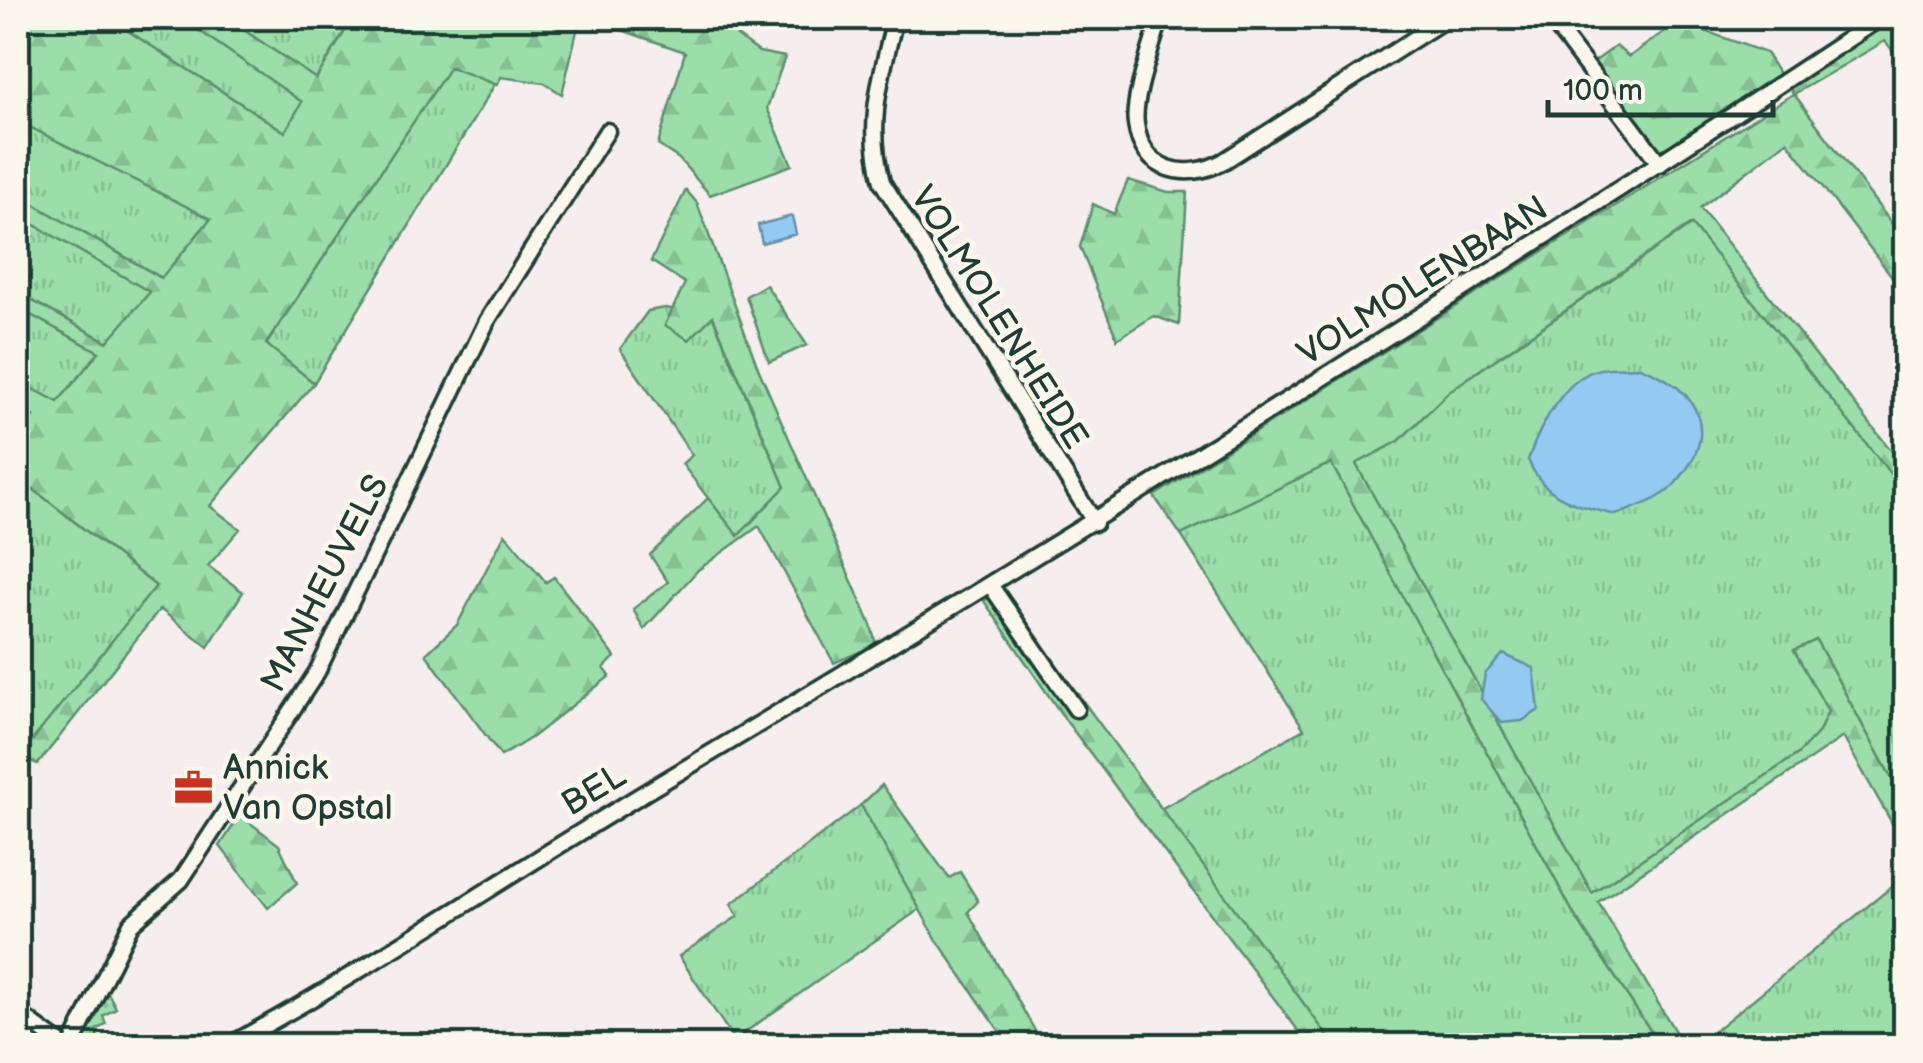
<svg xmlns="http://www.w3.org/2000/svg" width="1923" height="1063" viewBox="0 0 1923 1063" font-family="'Balsamiq Sans',sans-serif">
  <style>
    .grass { fill: url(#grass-tufts); stroke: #5d8e6e; stroke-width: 2.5 }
    .forest { fill: url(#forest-firs); stroke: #5d8e6e; stroke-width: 2.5 }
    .garden { fill: url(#garden-dots); stroke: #5d8e6e; stroke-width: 2.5 }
    .water { fill: #94c9f2; stroke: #6591a6; stroke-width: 2.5 }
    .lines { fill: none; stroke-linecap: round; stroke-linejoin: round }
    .street-casing { stroke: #1f3d34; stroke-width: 21 }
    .street { stroke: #fbf7ec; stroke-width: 14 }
    .labels { text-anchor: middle; stroke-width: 9; stroke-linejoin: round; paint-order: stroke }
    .street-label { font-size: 35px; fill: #1f3d34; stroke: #fbf7ec }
    .poi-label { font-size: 35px; fill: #1f3d34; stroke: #fbf7ec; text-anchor: start }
  </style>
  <defs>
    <pattern id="grass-tufts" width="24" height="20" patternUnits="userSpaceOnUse" patternTransform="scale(2.5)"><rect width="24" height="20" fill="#9bdea9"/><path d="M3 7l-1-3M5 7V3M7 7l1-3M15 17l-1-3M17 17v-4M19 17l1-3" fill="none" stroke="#85bf92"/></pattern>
    <pattern id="forest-firs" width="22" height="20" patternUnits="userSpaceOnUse" patternTransform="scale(2.5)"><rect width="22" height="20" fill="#9bdea9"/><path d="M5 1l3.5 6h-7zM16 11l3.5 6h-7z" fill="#85bf92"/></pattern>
    <pattern id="garden-dots" width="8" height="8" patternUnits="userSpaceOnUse" patternTransform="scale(2.5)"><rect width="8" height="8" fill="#9bdea9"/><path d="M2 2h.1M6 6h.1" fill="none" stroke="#85bf92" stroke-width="1.8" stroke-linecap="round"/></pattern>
  </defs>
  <rect width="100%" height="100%" fill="#f6edee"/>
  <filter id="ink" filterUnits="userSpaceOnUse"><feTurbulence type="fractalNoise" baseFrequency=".01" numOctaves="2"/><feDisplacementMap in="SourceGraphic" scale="20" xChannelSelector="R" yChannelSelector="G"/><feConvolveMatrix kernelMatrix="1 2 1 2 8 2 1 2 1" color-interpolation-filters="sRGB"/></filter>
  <g filter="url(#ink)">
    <path class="grass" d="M119,18H181L303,102L285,132L115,23Z
      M226,18H353L316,79Z
      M450,66L495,84L314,383L266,345Z
      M18,121L211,218L162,278L18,195Z
      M18,215L150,292L108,342L18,293Z
      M1692,224L1905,492V803L1816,640L1795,651L1828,711L1819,732L1798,754L1592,893L1355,464L1399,441L1448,392Z
      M18,308L99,352L58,402L18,381Z
      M665,308L712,315L785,487L737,536L682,464L692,455L620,349L648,311Z
      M1331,462L1575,916L1660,1045H1334L1159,810L1304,729L1181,535Z
      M18,477L156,586L18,760Z
      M861,805L920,909L734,1040L679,956L738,916L731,904Z
      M1905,876V1045H1697Z"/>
    <path class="forest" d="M18,18H119L116,23L285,132L302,102L181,18H226L316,79L353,18H580L562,94L544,83L501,77L497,85L450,67L266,344L314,383L210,506L240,529L208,566L243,592L208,647L160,609L38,764L19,757L156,586L18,477V435L34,416L18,407V381L58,402L99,352L18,308V293L107,342L150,292L18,215V195L161,278L211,219L18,121Z
      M587,18H740L737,36L759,52L785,57L767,108L792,165L710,195L679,159L658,145L685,52Z
      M1683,18H1693L1705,31L1766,53L1780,75L1661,151L1594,62L1616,46L1629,57Z
      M1891,18H1905V66L1885,41L1794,94L1905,241V293L1787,141L1700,208L1905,468V492L1691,224L1448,392L1399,441L1356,464L1592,893L1798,754L1819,732L1828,711L1794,650L1816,640L1905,803V846L1843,737L1598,902L1683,1045H1660L1575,916L1331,463L1181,535L1154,496L1793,94L1789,85Z
      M1128,180L1168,192H1187L1179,325L1154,316L1117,339L1080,247L1093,204L1114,214Z
      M686,190L697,203L758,368L871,625L876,645L834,663L759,526L698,570L644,629L633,609L668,582L650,555L708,498L738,536L785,487L713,316L689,340L665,325L685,283L651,261Z
      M766,285L807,345L769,362L746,296Z
      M505,534L546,582L554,577L615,657L604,668L610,676L531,738L501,756L426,654L457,625Z
      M1002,590L1334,1045H1309L1064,718L984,601Z
      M882,785L949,878L960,872L978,901L968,912L1043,1045H1009L937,940L861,805Z
      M240,815L279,845L297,883L268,908L220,846Z"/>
    <path class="garden" d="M106,989L116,1008L103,1016L106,1024L95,1031L100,1041L78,1046Z"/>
    <path class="water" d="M792,216L796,234L762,243L758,225Z
      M1640,367C1701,390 1722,434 1673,486C1659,501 1635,507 1616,515C1577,505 1545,500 1528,460C1539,428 1564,377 1600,369C1613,367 1627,368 1640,367Z
      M1503,654L1534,668L1539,710L1522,721L1502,723L1481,699L1485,674Z"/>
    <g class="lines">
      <defs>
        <path id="street" d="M895,18C881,78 866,120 882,182L1095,523
          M1160,18C1153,45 1132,98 1136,124C1142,173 1188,181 1224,161L1447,18
          M1550,18L1660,164
          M991,586L1076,709
          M18,1013L63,1046
          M71,1046L131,924L181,880L317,672L487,321L607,131
          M228,1046C380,963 523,865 671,777C1080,532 1484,281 1880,18"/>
      </defs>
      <use href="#street" class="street-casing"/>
      <use href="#street" class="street"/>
    </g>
  </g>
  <defs>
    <symbol id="office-bare" viewBox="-9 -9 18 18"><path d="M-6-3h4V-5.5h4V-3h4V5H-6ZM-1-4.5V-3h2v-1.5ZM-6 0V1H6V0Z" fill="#c8321e" stroke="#fbf7ec" stroke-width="2.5" paint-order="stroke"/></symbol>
  </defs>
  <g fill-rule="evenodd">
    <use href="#office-bare" x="166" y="760" width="55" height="55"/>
  </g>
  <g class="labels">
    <g class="street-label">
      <text transform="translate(1422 280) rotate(-32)" y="12">VOLMOLENBAAN</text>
      <text transform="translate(1000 317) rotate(58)" y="12">VOLMOLENHEIDE</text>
      <text transform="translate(324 583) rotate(-63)" y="12">MANHEUVELS</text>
      <text transform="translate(593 789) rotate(-31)" y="12">BEL</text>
    </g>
    <g class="poi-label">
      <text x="223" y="779">Annick<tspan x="223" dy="40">Van Opstal</tspan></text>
    </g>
  </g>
  <rect width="1923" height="1063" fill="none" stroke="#fbf7ec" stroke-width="60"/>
  <rect x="30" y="30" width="1863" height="1003" fill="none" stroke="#1f3d34" stroke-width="4" filter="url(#ink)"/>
  <path d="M1548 100v15h225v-15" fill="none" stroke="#1f3d34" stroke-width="5"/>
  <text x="1563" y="100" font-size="30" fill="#1f3d34" stroke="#fbf7ec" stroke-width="8" paint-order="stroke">100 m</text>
</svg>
